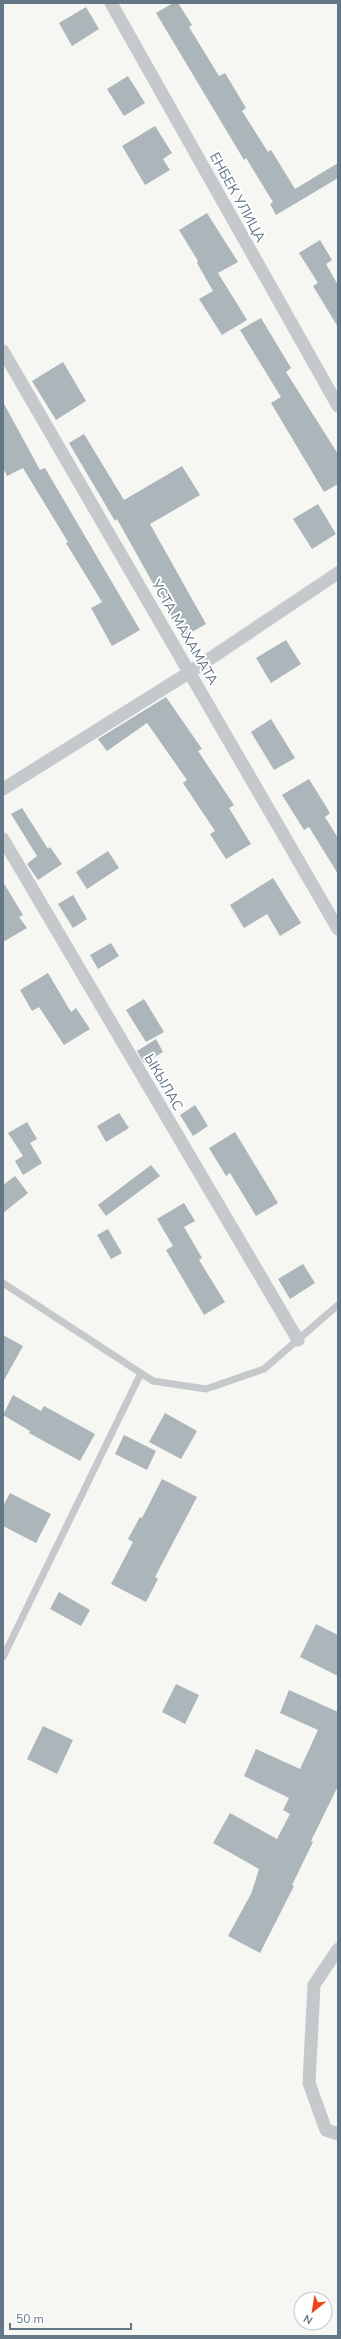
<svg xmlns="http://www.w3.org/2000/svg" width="341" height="2339" viewBox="0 0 341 2339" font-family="'Nunito Sans',sans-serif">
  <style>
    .building { fill: #acb5ba }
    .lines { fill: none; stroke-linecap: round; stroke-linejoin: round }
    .service { stroke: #c5c9cc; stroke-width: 7 }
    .minor { stroke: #c5c9cc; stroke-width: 13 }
    .labels { text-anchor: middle; stroke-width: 4; stroke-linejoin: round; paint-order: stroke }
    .street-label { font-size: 14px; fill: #637786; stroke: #fff }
  </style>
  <rect width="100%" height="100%" fill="#f6f6f2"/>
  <path class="building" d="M173,3H178L192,25L189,27L219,76L225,73L246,108L242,111L268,152L271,150L295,189L338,163V178L276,215L270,204L273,202L246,158L244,160L156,13Z
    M86,7L99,29L72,46L59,23Z
    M128,76L145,103L124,116L107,89Z
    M155,126L172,153L163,159L170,170L145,185L122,146Z
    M207,213L238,262L218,273L247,320L222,335L199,299L213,291L197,263L198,261L179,230Z
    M320,240L332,260L326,264L338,285V327L313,286L318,283L299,253Z
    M261,318L291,368L286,372L338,454V484L324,492L271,403L281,397L240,330Z
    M63,362L86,401L56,420L32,381Z
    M3,402L40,470L45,468L140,630L112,646L91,608L102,602L66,543L68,542L23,468L7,476L3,468Z
    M84,434L124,500L182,466L200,495L150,524L206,624L183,637L117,519L115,521L69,443Z
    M318,504L336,534L312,549L293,519Z
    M286,640L301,664L271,683L256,658Z
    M166,697L202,749L198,751L234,805L229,808L251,844L226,859L210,834L215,831L183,783L187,780L147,723L107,751L98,739Z
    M271,719L295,758L274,770L251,732Z
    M309,779L330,813L325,817L338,838V874L309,827L304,830L282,795Z
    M22,808L48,849L50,847L62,864L38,880L27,864L37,856L11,814Z
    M108,851L119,868L87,889L76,872Z
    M273,878L301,923L280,936L267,914L244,928L230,905Z
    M3,882L23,915L19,917L27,928L3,942Z
    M73,895L87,919L73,928L58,904Z
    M111,943L119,956L98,969L90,955Z
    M48,973L71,1012L76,1008L90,1029L64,1045L39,1007L32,1011L20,990Z
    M144,999L164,1032L146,1042L126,1010Z
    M156,1039L163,1052L144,1063L137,1051Z
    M195,1105L208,1126L193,1136L180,1115Z
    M119,1113L129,1128L106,1142L97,1126Z
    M27,1122L37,1139L30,1143L42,1163L23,1175L15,1161L23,1156L8,1133Z
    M235,1132L278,1203L256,1216L230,1173L226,1176L209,1148Z
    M151,1165L160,1176L106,1216L98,1205Z
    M15,1176L28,1193L3,1213V1185Z
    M184,1203L195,1221L184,1227L202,1258L199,1260L225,1302L204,1315L166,1250L173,1246L157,1219Z
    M108,1229L122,1253L111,1259L97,1235Z
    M303,1264L315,1283L290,1299L278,1279Z
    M3,1335L23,1346L3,1382Z
    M13,1395L41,1411L44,1406L95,1434L80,1461L29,1433L30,1431L3,1415Z
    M165,1413L197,1431L181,1459L149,1442Z
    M124,1435L156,1451L147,1470L115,1454Z
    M162,1479L197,1497L155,1577L158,1579L146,1602L111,1584L133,1542L128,1539L140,1517L142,1518Z
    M10,1493L51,1514L36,1543L3,1526V1506Z
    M59,1592L90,1610L81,1626L50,1609Z
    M316,1624L338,1635V1676L300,1657Z
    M176,1684L199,1695L185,1724L162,1712Z
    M289,1690L338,1712V1786L311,1841L313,1842L292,1885L294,1886L260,1953L228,1936L251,1894L259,1869L213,1843L230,1813L277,1839L290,1814L283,1810L289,1798L244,1776L256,1749L300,1769L318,1730L280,1713Z
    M43,1726L73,1740L57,1774L27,1759Z"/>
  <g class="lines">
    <path class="service" d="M3,1283L153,1381L206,1389L264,1369L338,1305
      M3,1657L141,1373"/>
    <path class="minor" d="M111,3L338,406
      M3,351L338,929
      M3,789L190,672L338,573
      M3,839L298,1340
      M338,1949L314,1985L309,2083L326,2130L338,2134"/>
  </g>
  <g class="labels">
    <g class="street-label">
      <text transform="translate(238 197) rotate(61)" y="5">ЕНБЕК УЛИЦА</text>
      <text transform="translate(185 632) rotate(60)" y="5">УСТА МАХАМАТА</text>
      <text transform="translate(164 1082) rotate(60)" y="5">ЫКЫЛАС</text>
    </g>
  </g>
  <rect width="341" height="2339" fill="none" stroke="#637786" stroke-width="8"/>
  <g transform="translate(313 2311) rotate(210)"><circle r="19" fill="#ffffff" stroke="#c1c9cf"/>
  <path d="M0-3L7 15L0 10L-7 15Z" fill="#f04519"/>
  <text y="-6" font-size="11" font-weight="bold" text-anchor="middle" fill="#637786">N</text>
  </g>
  <path d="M10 2323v6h121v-6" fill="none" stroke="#637786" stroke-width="2"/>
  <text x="16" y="2323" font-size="12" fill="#637786" stroke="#ffffff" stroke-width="3" paint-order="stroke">50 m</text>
</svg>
